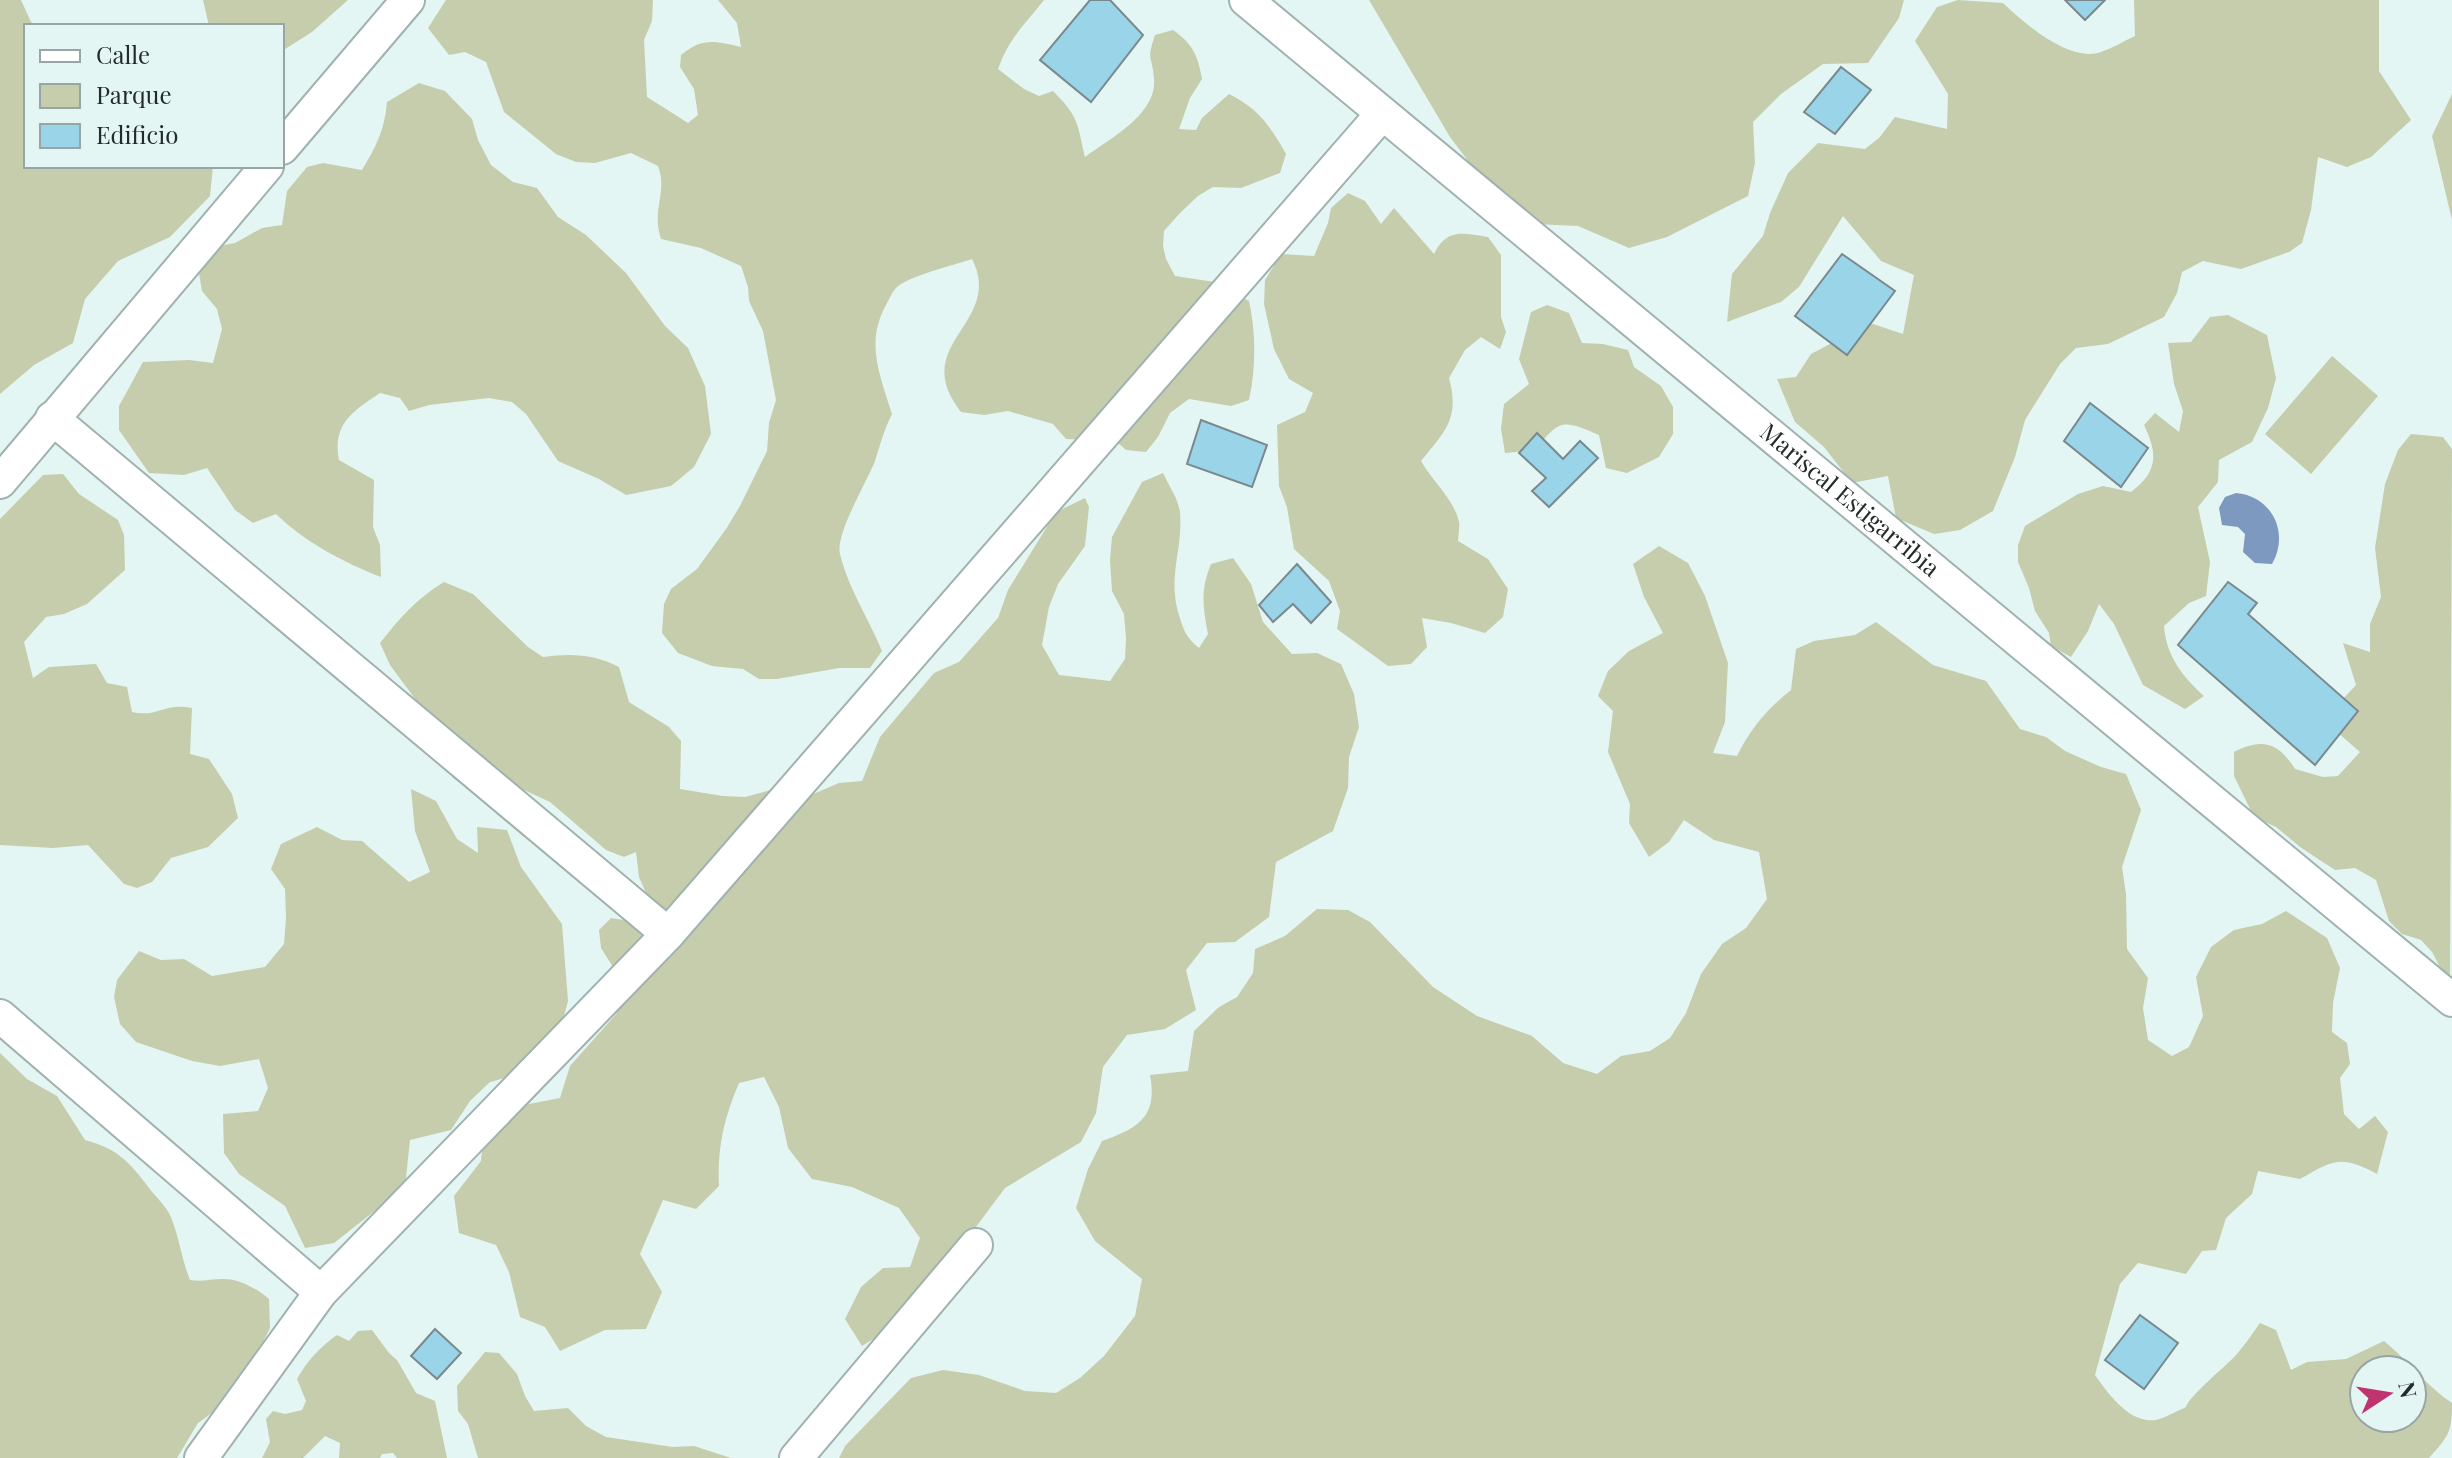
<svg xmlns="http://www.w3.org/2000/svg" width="2452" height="1458" viewBox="0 0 2452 1458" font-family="'Playfair Display',serif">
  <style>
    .green { fill: #c5cdac; fill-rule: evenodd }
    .water { fill: #7d99bf }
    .building { fill: #9ad4e8; stroke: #79898e; stroke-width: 2 }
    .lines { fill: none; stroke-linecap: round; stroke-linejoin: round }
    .minor-casing { stroke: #a0b2af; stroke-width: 36 }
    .minor { stroke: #fff; stroke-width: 32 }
    .labels { text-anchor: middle; stroke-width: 6; stroke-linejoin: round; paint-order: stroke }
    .street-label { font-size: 24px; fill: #242b2b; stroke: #e3f6f4 }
  </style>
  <rect width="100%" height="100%" fill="#e3f6f4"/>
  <path class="green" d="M0,0H21L31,22L36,26H26V166H213L210,196L170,237L118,261L85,299L73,343L34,365L0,394Z
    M203,0H348L312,32L282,51V26H209Z
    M446,0H653L652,21L644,40L647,97L688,123L698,115L694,89L680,67L681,55C702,37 716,41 741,47L737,23L718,0H1044C1024,26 1010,36 998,69L1024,89L1039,96L1053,91C1079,117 1077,123 1085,157C1110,138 1158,114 1154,78C1152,54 1146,62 1155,35L1173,30C1193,44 1198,56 1202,79L1190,98L1179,129L1196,130L1202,118L1229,94C1258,108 1271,127 1286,154L1280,173L1241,188L1213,187L1198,196L1180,213L1164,231L1163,246L1166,259L1175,276L1215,282L1249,301C1256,333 1256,368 1249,400L1231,406L1189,399L1170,413L1158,437L1146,452L1126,450L1116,441L1066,439L1053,424L1008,411L984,415L961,412C907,343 1005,324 972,259C954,265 908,276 896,288C892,292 889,300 886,305C865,343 880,375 892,414C884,430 880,445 875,461C867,482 835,534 840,554C848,588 869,619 882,651L870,668H839L777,679H759L743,669L712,666L678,653L662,633L664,604L671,589L697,569L726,529L740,506L767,451L769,423L776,400L763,331L749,301L748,287L741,266L701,248L661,239C651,210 668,192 658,166L631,153L595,163L576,162L556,154L504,112L486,62L465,52L449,55L428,28Z
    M1369,0H1904L1899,18L1868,63L1823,64L1781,94L1753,122L1755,163L1748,196L1667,237L1629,248L1578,226L1534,224L1493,194L1450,137Z
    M1958,0L2003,3C2024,23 2069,63 2101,52C2113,48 2124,41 2135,36L2134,0H2379V71L2411,120L2371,157L2347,167L2318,157L2311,210L2302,243L2289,252L2241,269L2203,261L2182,272L2177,293L2164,317L2108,344L2076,348L2060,364L2025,420L2015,457L1993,511L1960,530L1934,534L1896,518L1888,476L1852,483L1824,447L1795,422L1777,379L1796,377L1811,354L1843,337L1861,320L1903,334L1914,275L1881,261L1843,216L1799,287L1781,302L1727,322L1732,274L1763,236L1770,213L1788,173L1818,143L1865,149L1879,138L1895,117L1947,129L1948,94L1915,41L1937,7Z
    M419,83L445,91L472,119L478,140L491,165L513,182L537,188L558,217L586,235L626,273L665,326L688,348L705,386L711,434L694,467L671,486L626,495L599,479L558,461L526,414L512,402L489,398L429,405L409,411L400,398L380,393C353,411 332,424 339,460L374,480L373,527L380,545L381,577C343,562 306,543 276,514L253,523L235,510L207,468L184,475L149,473L119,430V406L143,362L189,360L213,363L222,329L217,309L202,291L198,267L224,245L235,243L262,228L282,225L287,191L307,167L323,163L362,170C376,147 385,129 387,102Z
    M2452,94V220L2432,136Z
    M1348,193L1365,201L1381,224L1394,208L1434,254C1447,228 1462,233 1488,237L1501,255V317L1506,332L1500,349L1481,337L1465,350L1449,378C1460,419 1445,431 1421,461C1432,481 1454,499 1459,522C1460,527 1458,536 1458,541L1488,559L1508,589L1503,617L1485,633L1451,623L1422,618L1427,647L1411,664L1388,666L1337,629L1340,611L1329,581L1294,549L1287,507L1279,486L1277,425L1305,412L1313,393L1289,379L1274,349L1264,304L1265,280L1281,254L1314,256L1328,223L1331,208Z
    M1547,305L1569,313L1582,343L1603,344L1628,350L1634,367L1661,386L1673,407V434L1659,457L1627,473L1606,468L1599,435C1562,419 1560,419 1535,450L1505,453L1501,429L1504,404L1529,384L1519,359L1531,312Z
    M2228,315L2267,335L2276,378L2268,408L2252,442L2219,460L2218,482L2198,507L2210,562L2206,596L2189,603L2164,626C2166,656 2183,677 2204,696L2185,709L2143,685L2114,624L2099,604L2088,631L2071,657L2051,646L2049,633L2035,611L2029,588L2018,562V545L2025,526L2078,494L2103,486L2131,492C2158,472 2158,454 2144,425L2155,413L2179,432L2183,411L2174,384L2168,343L2191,342L2210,317Z
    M2332,356L2378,396L2311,474L2265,434Z
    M2411,434L2443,437L2452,449L2450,986L2432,952L2421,940L2402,934L2389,921L2376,880L2355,868L2335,870L2300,847L2276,827L2254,817L2234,776V752C2262,738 2278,742 2295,769L2323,777L2338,776L2360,752L2323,720L2356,685L2343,643L2370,652V624L2381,597L2375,548L2385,484L2398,450Z
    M1163,473C1169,486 1179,500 1180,513C1183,549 1168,575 1178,612C1184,630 1184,635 1199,648L1208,634C1203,606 1200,591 1211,564L1233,558L1251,584L1263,622L1292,654L1317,653L1341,664L1354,694L1359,727L1349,757L1348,788L1333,831L1276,862L1269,917L1235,942L1207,943L1186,970L1196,1010L1165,1029L1127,1035L1103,1067L1096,1113L1081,1142L1005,1188L909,1317L862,1346L845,1319L861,1287L883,1268L910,1267L920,1238L899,1208L852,1187L812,1179L788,1148L779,1107L764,1077L739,1083C724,1118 717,1148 719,1186L696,1209L663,1200L640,1254L662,1292L646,1329L605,1330L560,1351L545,1327L520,1317L509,1272L496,1245L459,1233L454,1196L481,1161L484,1123L529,1104L560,1098L570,1066L617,1013L613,967L601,948L599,930L611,918L630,921L649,900L639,877L636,852L624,857L606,850L550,802L524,790L485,800L453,778L433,723L390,665L380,643C399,619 417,598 444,582L473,594L528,647L543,657C570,653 595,654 619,667L629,702L669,727L681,741L680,789L723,796L745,797L771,790L811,795L839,783L862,781L880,737L934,673L959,662L998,618L1008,590L1056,512L1085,498L1089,507L1085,546L1058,584L1049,607L1042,645L1059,675L1110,681L1125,659L1126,638L1124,614L1112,591L1110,560L1112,537L1142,482Z
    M63,474L79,494L118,520L124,535L125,570L87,604L64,614L46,617L24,642L33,678L49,667L96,664L107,683L127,687L132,712C158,718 164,702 192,708L190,754L209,759L232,794L238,818L208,847L171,858L152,882L137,888L124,884L88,845L53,848L0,845V519L43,475Z
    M1659,546L1688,563L1705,596L1728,663L1725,722L1713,753L1737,756C1750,729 1767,709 1791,690L1796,649L1814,641L1855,635L1876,622L1933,665L1986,681L2020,729L2046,737L2065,751L2101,767L2126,774L2141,810L2122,867L2126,894L2127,949L2148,978L2143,1008L2148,1040L2172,1056L2189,1047L2203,1016L2196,977L2211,947L2234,930L2262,924L2286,911L2327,938L2340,968L2333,1003L2332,1032L2347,1043L2350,1064L2340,1078L2344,1114L2359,1129L2375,1116L2388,1132L2377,1174C2342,1155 2334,1159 2300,1179L2258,1171L2252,1194L2226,1218L2216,1250L2202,1251L2186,1274L2138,1263L2120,1284L2095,1375C2108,1393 2129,1424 2156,1420C2165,1418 2177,1411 2186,1407C2189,1396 2225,1367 2236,1355C2245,1345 2252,1334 2260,1323L2276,1330L2291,1370L2307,1362L2346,1359L2384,1341C2408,1360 2426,1386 2452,1403C2452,1432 2449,1436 2429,1458H839L845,1446L911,1378L943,1370L979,1375L1025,1391L1056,1393L1080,1378L1104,1356L1135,1316L1142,1279L1095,1241L1076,1208L1088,1169L1102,1141C1138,1128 1158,1117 1150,1075L1188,1071L1194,1031L1219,1007L1237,997L1253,973L1255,949L1285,936L1317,909L1348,910L1370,922L1433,987L1477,1016L1532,1036L1563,1063L1597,1074L1621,1056L1650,1051L1670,1038L1686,1013L1701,974L1722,944L1746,928L1767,899L1759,852L1714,840L1684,820L1669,842L1649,857L1629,823L1630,804L1608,752L1613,711L1598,696L1608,671L1629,651L1663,633L1644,597L1633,564ZM2364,1370H2412V1418H2364Z
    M411,789L436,801L457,839L478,853L477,827L507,830L521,867L562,924L568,1001L563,1020L515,1075L490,1082L470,1101L451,1130L410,1140L405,1187L334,1243L305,1248L285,1206L239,1174L224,1153L223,1114L258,1111L268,1088L259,1059L220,1066L192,1061L136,1042L120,1024L114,997L117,980L139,951L161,960L184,959L212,976L265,967L284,944L286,918L285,889L271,869L281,844L317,827L342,840L362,841L409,882L430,872L415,831Z
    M0,1053L27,1079L57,1096L85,1140C122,1150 131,1165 153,1193C159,1200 165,1206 169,1213C179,1234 181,1258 190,1280C202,1282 211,1279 222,1279C238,1278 258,1289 269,1299L270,1328L258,1352L220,1407L198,1423L177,1458H0Z
    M372,1330L389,1353L397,1360L416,1393L435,1401L447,1458H397L393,1453L382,1454L380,1458H339L340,1443L325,1436L303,1458H262L270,1442L266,1419L273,1411L285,1414L302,1410L306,1401L297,1379C307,1361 320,1347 337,1335L349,1341L358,1331Z
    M485,1352L499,1353L517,1374L525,1396L534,1411L568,1408L586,1426L606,1437L673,1447L694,1446L731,1458H478L468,1424L458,1411L457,1386Z"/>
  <path class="water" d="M2236,493C2272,496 2290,533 2272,564L2255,563L2243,552L2245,534L2238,527L2222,525L2219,508L2225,497Z"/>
  <path class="building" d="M1090,0H1110L1143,35L1091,102L1040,60Z
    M2065,0H2105L2085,20Z
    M1841,67L1871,90L1835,134L1804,112Z
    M1842,254L1895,291L1847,355L1795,316Z
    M2090,403L2148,448L2121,487L2064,441Z
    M1201,420L1267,445L1252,487L1187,464Z
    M1537,433L1563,459L1580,441L1598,458L1549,507L1532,491L1546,478L1519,453Z
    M1297,564L1331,602L1311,623L1293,604L1273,622L1259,605Z
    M2228,582L2257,603L2248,614L2358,711L2315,765L2178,645Z
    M2140,1315L2178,1343L2144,1389L2105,1360Z
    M435,1329L461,1353L437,1379L411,1356Z"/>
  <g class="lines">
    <defs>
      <g id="minor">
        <path id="s1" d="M1246,0L2452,1000"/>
        <path d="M282,148L408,0"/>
        <path d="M52,418L668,934"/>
        <path d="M0,482L267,166"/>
        <path d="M0,1016L321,1292"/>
        <path d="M201,1458L321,1292L668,934L1382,114"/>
        <path d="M796,1458L976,1245"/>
      </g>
    </defs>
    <use href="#minor" class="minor-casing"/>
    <use href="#minor" class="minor"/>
  </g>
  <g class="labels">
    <g class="street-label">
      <text dy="8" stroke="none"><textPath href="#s1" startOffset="784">Mariscal Estigarribia</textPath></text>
    </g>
  </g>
  <rect x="24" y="24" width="260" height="144" fill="#e3f6f4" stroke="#97a5a4" stroke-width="2"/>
  <rect x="40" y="50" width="40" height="12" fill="#ffffff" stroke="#97a5a4" stroke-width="2"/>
  <text x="96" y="64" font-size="24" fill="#242b2b">Calle</text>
  <rect x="40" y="84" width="40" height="24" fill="#c5cdac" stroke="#97a5a4" stroke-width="2"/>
  <text x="96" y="104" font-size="24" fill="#242b2b">Parque</text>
  <rect x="40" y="124" width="40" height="24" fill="#9ad4e8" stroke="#97a5a4" stroke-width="2"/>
  <text x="96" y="144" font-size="24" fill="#242b2b">Edificio</text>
  <g transform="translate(2388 1394) rotate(78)"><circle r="38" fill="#e3f6f4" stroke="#97a5a4" stroke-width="2"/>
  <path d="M0-6L14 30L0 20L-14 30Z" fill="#bf346e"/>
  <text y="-12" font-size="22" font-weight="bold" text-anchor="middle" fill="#242b2b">N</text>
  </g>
</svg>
